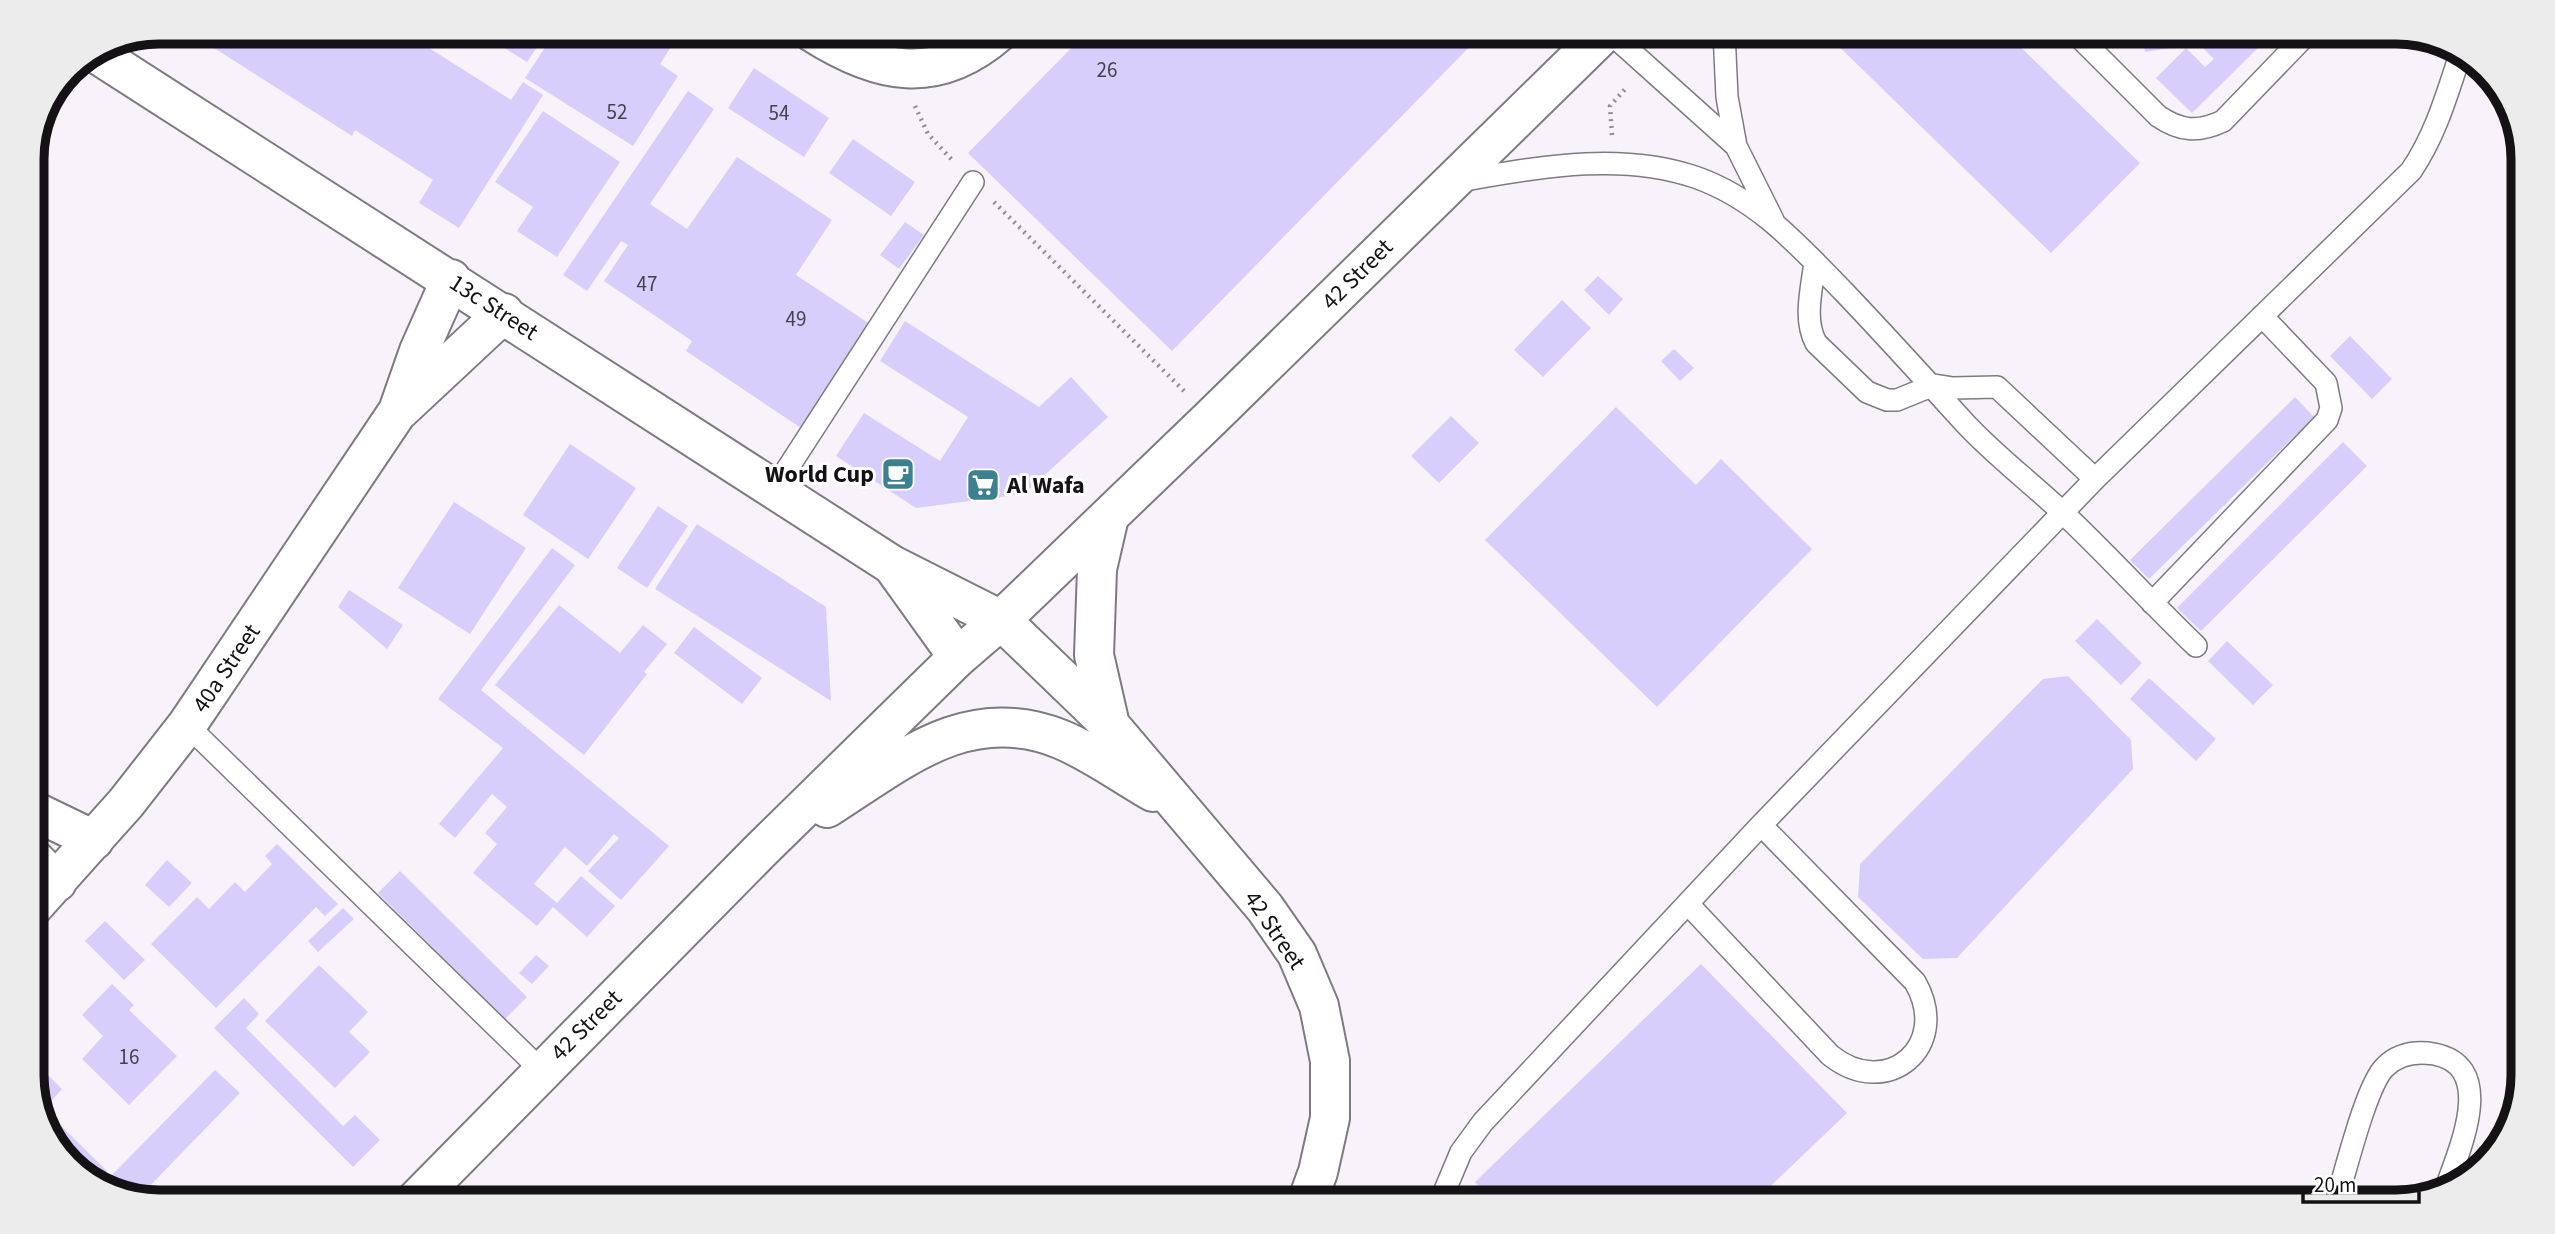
<svg xmlns="http://www.w3.org/2000/svg" width="2555" height="1234" viewBox="0 0 2555 1234" font-family="'Source Sans 3',sans-serif">
  <style>
    .building { fill: #d7cefc }
    .lines { fill: none; stroke-linecap: round; stroke-linejoin: round }
    .lane-casing { stroke: #7e7a81; stroke-width: 24 }
    .street-casing { stroke: #7e7a81; stroke-width: 42 }
    .path { stroke: #918e92; stroke-width: 4.5; stroke-dasharray: 2 5; stroke-linecap: butt }
    .lane { stroke: #fff; stroke-width: 21 }
    .street { stroke: #fff; stroke-width: 38 }
    .labels { text-anchor: middle; stroke-width: 6; stroke-linejoin: round; paint-order: stroke }
    .number-label { font-size: 21px; fill: #45414e }
    .street-label { font-size: 24px; fill: #141214; stroke: #fff }
    .poi-label { font-size: 24px; font-weight: bold; fill: #141214; stroke: #fff; text-anchor: end }
    .rim { fill: none; stroke: #141214; stroke-width: 9 }
  </style>
  <rect width="100%" height="100%" fill="#f8f3fa"/>
  <path class="building" d="M189,32H439L429,48L511,100L523,82L543,95L459,228L419,203L433,180L355,130L352,136Z
    M479,32H547L527,62Z
    M555,32H675L679,34L660,64L678,76L633,146L525,78Z
    M1087,32H1484L1172,351L968,153Z
    M1824,32H2005L2140,163L2051,253Z
    M2142,32H2175L2177,47L2145,52Z
    M2215,32H2274L2192,113L2156,78L2186,48L2205,67L2214,59L2201,46Z
    M754,68L829,118L804,157L728,108Z
    M688,91L714,109L650,204L687,229L737,157L832,220L796,275L870,324L801,428L686,351L692,341L604,281L628,245L621,241L587,291L563,275Z
    M543,111L620,162L557,257L517,231L533,207L495,182Z
    M853,139L915,182L891,216L829,173Z
    M905,222L924,235L899,269L880,255Z
    M1598,276L1623,299L1609,315L1584,290Z
    M1562,300L1591,328L1543,377L1514,350Z
    M905,321L1039,407L1071,377L1108,417L1024,494L916,508L836,456L864,413L940,461L968,417L880,361Z
    M2350,336L2392,379L2372,399L2330,356Z
    M1674,349L1694,368L1680,381L1661,361Z
    M2295,397L2314,417L2149,579L2130,560Z
    M1616,407L1696,485L1721,459L1812,549L1657,707L1485,540Z
    M1451,416L1479,443L1439,483L1411,456Z
    M2343,442L2367,466L2201,631L2177,608Z
    M570,444L636,488L588,559L523,515Z
    M454,502L526,548L470,634L398,588Z
    M658,506L688,526L647,588L617,568Z
    M697,524L826,607L831,701L655,589Z
    M552,548L575,565L481,690L669,846L621,900L588,871L619,838L614,834L587,866L565,847L534,884L557,903L581,876L615,906L587,937L553,907L537,926L473,873L497,844L485,833L507,807L492,794L455,838L439,824L503,748L438,699Z
    M349,590L403,625L387,649L338,607Z
    M559,605L620,653L643,625L667,644L644,672L647,674L584,755L495,685Z
    M2097,619L2142,663L2121,685L2075,641Z
    M694,627L762,678L742,704L674,653Z
    M2227,641L2273,685L2253,705L2208,661Z
    M2068,676L2131,740L2133,769L1957,958L1923,959L1858,897L1860,864L2043,679Z
    M2149,678L2216,739L2196,761L2130,699Z
    M277,844L338,904L325,916L316,907L216,1008L151,944L197,897L209,909L235,882L245,892L272,864L265,856Z
    M167,860L192,883L169,907L145,885Z
    M400,871L527,997L505,1019L378,893Z
    M343,908L354,919L318,952L308,941Z
    M105,921L145,960L124,980L85,941Z
    M536,955L549,966L532,984L519,973Z
    M1701,964L1847,1113L1754,1202H1494L1475,1182Z
    M319,965L368,1012L349,1032L370,1052L335,1088L265,1021Z
    M112,984L134,1005L129,1010L177,1056L129,1105L82,1059L103,1036L82,1015Z
    M244,998L259,1014L246,1028L343,1126L355,1115L380,1140L353,1167L214,1028Z
    M32,1059L62,1089L44,1109L107,1171L95,1183L53,1146L32,1084Z
    M215,1070L240,1093L138,1198L135,1197L112,1175Z"/>
  <g class="lines">
    <defs>
      <path id="lane" d="M1609,32L1736,146
        M1724,32L1727,97L1736,146L1773,220
        M2074,32L2158,116C2180,131 2198,133 2223,121L2309,32
        M1458,181C1536,168 1618,151 1695,177C1758,199 1799,246 1844,292C1885,335 1924,378 1963,421C1992,453 2029,481 2061,511C2107,554 2150,602 2196,646
        M1815,262C1812,288 1803,319 1816,343L1867,392L1887,400H1897L1934,385L1953,388L1997,387L2095,479
        M775,488L973,182
        M2152,603L2327,420L2331,408L2326,383L2262,316
        M187,725L541,1070
        M1688,904L1830,1055C1887,1101 1952,1046 1915,982L1761,825
        M1440,1202L1461,1152L1483,1122L1761,825L2095,479L2411,171C2436,134 2447,94 2461,52
        M2336,1202C2345,1174 2366,1085 2385,1067C2398,1054 2416,1051 2434,1054C2498,1066 2459,1150 2446,1188"/>
      <path id="street" d="M812,32C878,74 936,87 999,32
        M94,52L892,565L1001,620L1110,725L1265,908L1297,954L1319,1006L1330,1061V1118L1318,1172L1307,1202
        M400,410L504,313
        M1109,517L1097,569L1094,655L1110,725
        M892,565L958,657
        M827,808C901,761 967,702 1060,739C1092,752 1123,775 1153,792
        M32,810L94,840
        M32,857L57,882
        M32,908L126,803L187,725L398,411L419,351L451,279
        M414,1202L761,850L958,657L1001,620L1211,418L1605,32"/>
    </defs>
    <use href="#lane" class="lane-casing"/>
    <use href="#street" class="street-casing"/>
    <path class="path" d="M1666,44L1695,39
      M915,106L928,134L953,161
      M1612,135L1610,106L1627,87
      M994,202L1184,391"/>
    <use href="#lane" class="lane"/>
    <use href="#street" class="street"/>
  </g>
  <defs>
    <symbol id="cafe-square" viewBox="-11 -11 22 22"><rect x="-9" y="-9" width="18" height="18" rx="4" fill="#3d8190" stroke="#fff"/><path d="M-5.5-4.5H6V0H3Q3 3.5 0 3.5H-2.5Q-5.5 3.5-5.5 0ZM3-3.2v2h1.7v-2ZM-6 4.5H4V6H-6Z" fill="#fff"/></symbol>
    <symbol id="supermarket-square" viewBox="-11 -11 22 22"><rect x="-9" y="-9" width="18" height="18" rx="4" fill="#3d8190" stroke="#fff"/><path d="M-6-5.5h2.5l.6 2H6L4.5 2H-2.5L-4.4-4H-6ZM-1.5 3.2a1.3 1.3 0 1 0 .1 0ZM3 3.2a1.3 1.3 0 1 0 .1 0Z" fill="#fff"/></symbol>
  </defs>
  <g fill-rule="evenodd">
    <use href="#cafe-square" x="879" y="455" width="38" height="38"/>
    <use href="#supermarket-square" x="964" y="466" width="38" height="38"/>
  </g>
  <g class="labels">
    <g class="number-label">
      <text x="1107" y="77">26</text>
      <text x="617" y="119">52</text>
      <text x="779" y="120">54</text>
      <text x="647" y="291">47</text>
      <text x="796" y="326">49</text>
      <text x="129" y="1064">16</text>
    </g>
    <g class="street-label">
      <text transform="translate(1357 274) rotate(-45)" y="8">42 Street</text>
      <text transform="translate(494 307) rotate(33)" y="8">13c Street</text>
      <text transform="translate(226 668) rotate(-56)" y="8">40a Street</text>
      <text transform="translate(1275 930) rotate(56)" y="8">42 Street</text>
      <text transform="translate(586 1025) rotate(-45)" y="8">42 Street</text>
    </g>
    <g class="poi-label">
      <text x="874" y="482">World Cup</text>
      <text x="1007" y="493" text-anchor="start">Al Wafa</text>
    </g>
  </g>
  <path d="M0 0H2555V1234H0ZM159 44H2396A115 115 0 0 1 2511 159V1075A115 115 0 0 1 2396 1190H159A115 115 0 0 1 44 1075V159A115 115 0 0 1 159 44Z" fill="#ececec" fill-rule="evenodd"/>
  <path class="rim" d="M159 44H2396A115 115 0 0 1 2511 159V1075A115 115 0 0 1 2396 1190H159A115 115 0 0 1 44 1075V159A115 115 0 0 1 159 44Z"/>
  <path d="M2303 1192v10h116v-10" fill="none" stroke="#141214" stroke-width="3.5"/>
  <text x="2314" y="1192" font-size="21" fill="#141214" stroke="#ffffff" stroke-width="5" paint-order="stroke">20 m</text>
</svg>
